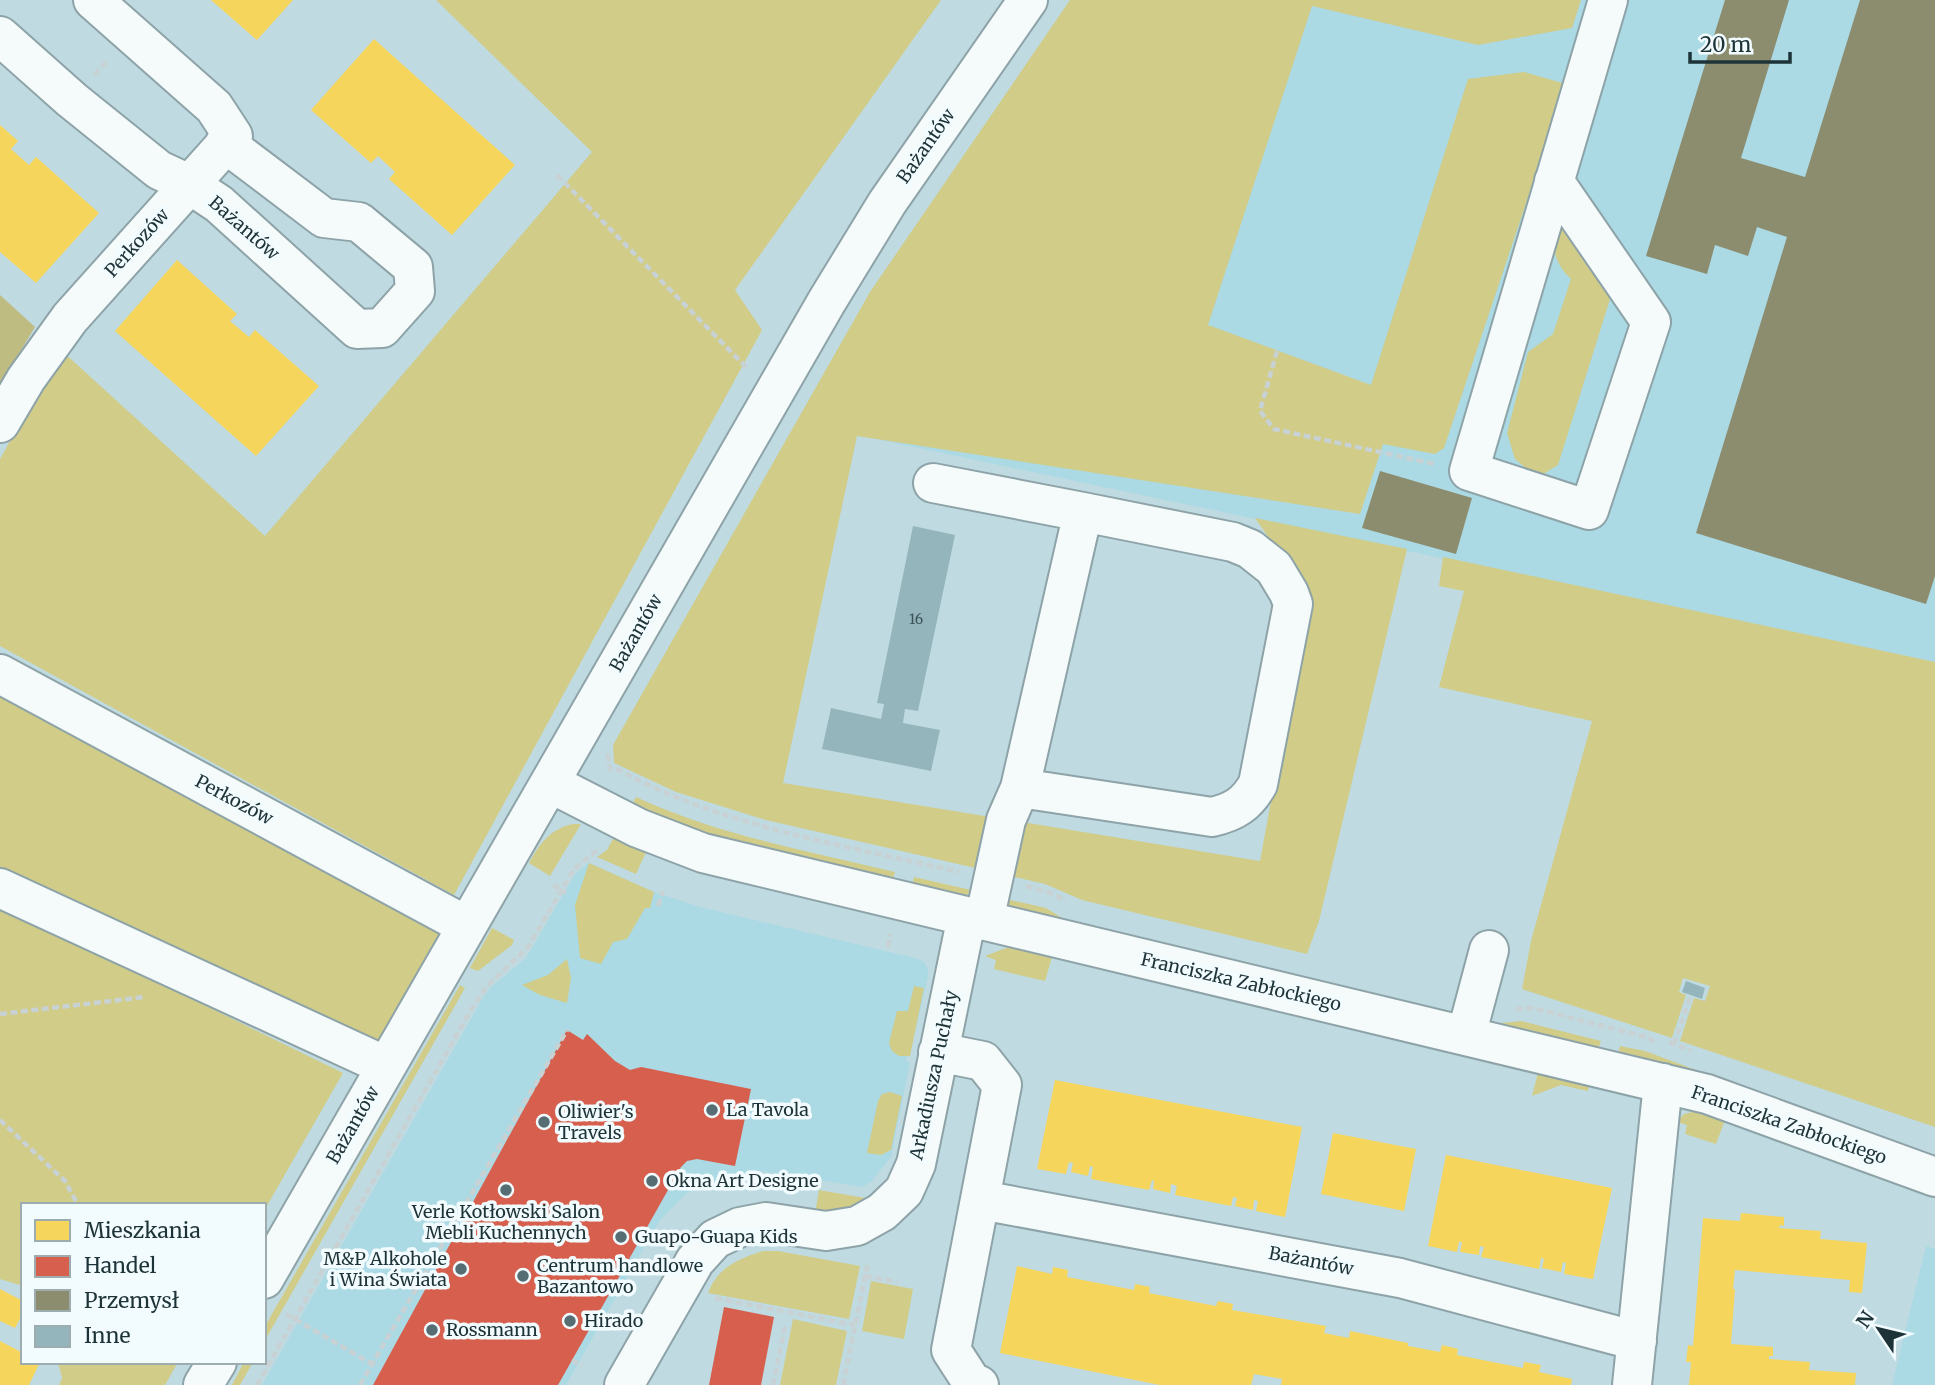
<svg xmlns="http://www.w3.org/2000/svg" width="1935" height="1385" viewBox="0 0 1935 1385" font-family="Merriweather,serif">
  <style>
    .built { fill: #abd9e4 }
    .green { fill: #d1cc87 }
    .forest { fill: #bfbc81 }
    .homes { fill: #f6d55c }
    .shops { fill: #d6604d }
    .industry { fill: #8c8c6e }
    .building { fill: #95b5bc }
    .lines { fill: none; stroke-linecap: round; stroke-linejoin: round }
    .minor-casing { stroke: #8da3a8; stroke-width: 42 }
    .path { stroke: #c8d1d3; stroke-width: 4.5; stroke-dasharray: 7 3.5; stroke-linecap: butt }
    .minor { stroke: #f5fafa; stroke-width: 38 }
    .poi-dot { fill: #566e73; stroke: #f2fcff; stroke-width: 2.5 }
    .labels { text-anchor: middle; stroke-width: 7; stroke-linejoin: round; paint-order: stroke }
    .number-label { font-size: 14px; fill: #3c5459 }
    .street-label { font-size: 18px; fill: #1e3338; stroke: #f2fcff }
    .poi-label { font-size: 18px; fill: #1e3338; stroke: #f2fcff; text-anchor: start }
  </style>
  <rect width="100%" height="100%" fill="#bfdbe1"/>
  <path class="built" d="M1164,0H1935V662L857,435Z
    M589,863L654,892L700,907L919,959L925,963L928,970V976L916,1029L912,1031L907,1055L906,1060L910,1063L891,1157L871,1182L862,1187L760,1171L742,1173L719,1179L687,1193L660,1220L652,1233L566,1385H262L484,996L492,986L526,958L575,874Z
    M1926,1246L1935,1249V1385H1892Z"/>
  <path class="green" d="M436,0H941L735,290L762,330L454,895L0,646V459L61,350L265,536L592,152Z
    M1070,0H1581L1572,28L1478,45L1312,6L1208,325L1371,385L1468,79L1524,72L1566,84L1444,448L1435,454L1383,444L1360,514L857,436L783,783L1260,861L1309,595L1255,518L1407,549L1319,921L1307,954L1082,900L1045,884L766,820L676,792L614,763L613,745L870,292Z
    M1555,220L1567,225L1611,296L1558,465L1540,476L1534,475L1515,459L1507,433L1528,352L1553,334L1571,279C1552,261 1552,245 1555,220Z
    M1443,557L1935,662V1127L1680,1041L1694,998L1705,1001L1710,986L1683,978L1679,992L1686,995L1672,1038L1522,989L1531,941L1592,721L1439,687L1464,591L1439,586Z
    M0,695L209,805L443,936L382,1043L190,962L0,877Z
    M636,797C718,835 807,851 895,872L892,881L715,838L632,805Z
    M573,824H581L550,876L529,863C540,843 550,829 573,824Z
    M614,837L646,852L636,874L597,857L607,850Z
    M589,863L654,892L650,908H645L627,939L613,942L601,964L580,958L575,905Z
    M914,877L971,890L965,897L912,886Z
    M1006,899L1046,908L1072,924L1009,907Z
    M0,905L343,1073L264,1211V1205H23V1286L0,1279Z
    M492,928L514,940L512,945L478,971L470,968Z
    M1017,947L1052,957L1045,981L994,969L996,960L985,956L1006,948Z
    M567,959L571,978L567,1003L540,995L522,985L548,975Z
    M460,985L465,988L264,1342V1328Z
    M914,986L924,988L910,1056H899L892,1051L889,1043L897,1011H908Z
    M1521,1021L1601,1041L1598,1049L1494,1024Z
    M1620,1046L1645,1051L1704,1073L1703,1075L1618,1054Z
    M1538,1073L1589,1084L1588,1091L1561,1085L1532,1096Z
    M890,1092L902,1096L891,1150L881,1155L867,1153L878,1101L882,1094Z
    M1693,1112L1725,1120L1716,1144L1685,1134L1687,1125L1677,1122L1684,1114Z
    M819,1190L865,1198L847,1208L815,1214Z
    M763,1251H778L860,1266L849,1319L708,1293C718,1267 738,1259 763,1251Z
    M871,1281L913,1289L904,1339L862,1331Z
    M793,1319L847,1331L836,1385H780Z
    M58,1362H178L165,1385H59L62,1378Z
    M244,1362H253L240,1385H232Z"/>
  <path class="forest" d="M0,295L35,327L0,385Z"/>
  <path class="homes" d="M211,0H293L257,40Z
    M374,39L515,165L452,235L389,179L395,172L378,156L371,163L311,110Z
    M0,125L18,141L11,149L29,165L36,157L99,213L36,283L0,252Z
    M177,260L237,314L230,321L249,337L255,330L319,386L256,456L115,331Z
    M1055,1080L1302,1127L1285,1217L1256,1211L1258,1201L1254,1200L1253,1210L1235,1206L1237,1198L1233,1197L1231,1206L1175,1195L1177,1186L1171,1184L1170,1193L1153,1189L1154,1181L1152,1180L1149,1190L1091,1179L1093,1167L1090,1166L1088,1176L1071,1172L1073,1163L1069,1162L1066,1174L1037,1169Z
    M1333,1133L1416,1149L1404,1211L1321,1194Z
    M1446,1155L1612,1188L1593,1279L1564,1274L1566,1263L1563,1262L1561,1272L1542,1268L1544,1259L1541,1258L1539,1269L1481,1257L1484,1247L1480,1246L1479,1255L1460,1252L1462,1242H1459L1457,1252L1428,1246Z
    M1741,1213L1784,1217V1226L1780,1225L1779,1228L1821,1231L1820,1239L1867,1243L1862,1293L1849,1292L1850,1280L1735,1270L1733,1289H1735L1731,1344L1773,1347V1356H1769V1359L1810,1362L1809,1370L1856,1373L1855,1385H1689L1691,1362H1686L1688,1345L1693,1346L1703,1218L1740,1221Z
    M1017,1266L1052,1274L1053,1267L1068,1270L1067,1277L1134,1290L1135,1284L1150,1287L1149,1293L1216,1306L1218,1301L1233,1304L1232,1310L1326,1326L1324,1333L1349,1338L1350,1331L1408,1343V1346L1435,1351L1440,1352L1442,1345L1458,1349L1457,1355L1523,1368L1524,1362L1541,1365L1539,1372L1572,1379L1571,1385H1281L1282,1379L1254,1374L1251,1385H1160L1000,1353Z
    M0,1289L23,1301V1313L15,1328L0,1321Z
    M0,1341L23,1353V1362H40L29,1385H0Z"/>
  <path class="shops" d="M567,1030L583,1040L587,1034L615,1061L630,1070L641,1067L751,1089L735,1166L697,1159L687,1161L681,1167L558,1385H373Z
    M724,1307L774,1317L761,1385H709Z"/>
  <path class="industry" d="M1725,0H1789L1741,158L1805,177L1860,0H1935V576L1926,604L1696,533L1787,237L1757,227L1748,256L1715,245L1707,274L1646,256Z
    M1380,471L1472,498L1456,554L1362,528Z"/>
  <path class="building" d="M913,526L955,535L918,711L905,709L903,723L940,730L931,771L822,749L831,708L881,719L884,704L877,703Z
    M1686,981L1705,988L1702,999L1682,992Z"/>
  <g class="lines">
    <defs>
      <path id="minor" d="M0,36L72,100L159,170L189,184L219,204L357,329L382,328L415,291L413,267L359,222L324,218L225,143
        M1554,181L1651,322L1589,510L1469,471L1608,0
        M0,423L26,379L70,318L233,136L214,107L93,0
        M933,483L1083,512L1020,788L1006,820L984,921
        M0,674L467,926
        M550,783L638,828L703,853L1707,1094L1935,1177
        M1020,788L1212,817C1234,812 1247,804 1258,784L1293,604L1289,593L1274,568L1250,549L1233,542L1083,512
        M0,888L386,1066
        M1466,1036L1489,950
        M938,1052L983,1061L1002,1085L951,1350L973,1384L979,1385
        M981,1200L1400,1278L1637,1341
        M264,1279L827,301L887,203L1028,0
        M203,1385L217,1362
        M624,1385L695,1261L715,1239L740,1227L766,1222L826,1231L857,1226L882,1212L904,1191L916,1164L967,916
        M1632,1385L1663,1083"/>
    </defs>
    <use href="#minor" class="minor-casing"/>
    <path class="path" d="M94,75L107,61
      M557,175L748,369
      M1277,351L1260,411L1274,429L1435,464
      M608,754L610,769L619,770C723,827 845,845 959,872
      M553,885L566,893
      M1026,886L1051,893L1066,901
      M658,906L663,891
      M888,947L890,934
      M1516,1009L1533,1008L1649,1038L1655,1043
      M0,1014L145,997
      M1669,1042L1692,1051
      M1674,1044L1691,995
      M0,1120L65,1181L78,1205
      M640,1264L651,1270
      M865,1276L897,1282
      M422,1277L434,1284
      M715,1298L855,1325
      M286,1314L372,1364
      M572,1360L582,1366
      M257,1385L471,1010L487,986L528,947L574,869L600,848
      M360,1385L567,1030
      M773,1385L785,1326
      M843,1385L868,1262"/>
    <use href="#minor" class="minor"/>
  </g>
  <g class="poi-dot">
    <circle cx="712" cy="1110" r="7"/>
    <circle cx="544" cy="1122" r="7"/>
    <circle cx="652" cy="1181" r="7"/>
    <circle cx="506" cy="1190" r="7"/>
    <circle cx="621" cy="1237" r="7"/>
    <circle cx="461" cy="1269" r="7"/>
    <circle cx="523" cy="1276" r="7"/>
    <circle cx="570" cy="1321" r="7"/>
    <circle cx="432" cy="1330" r="7"/>
  </g>
  <g class="labels">
    <g class="number-label">
      <text x="916" y="624">16</text>
    </g>
    <g class="street-label">
      <text transform="translate(926 146) rotate(-55)" y="6">Bażantów</text>
      <text transform="translate(244 228) rotate(41)" y="6">Bażantów</text>
      <text transform="translate(137 243) rotate(-48)" y="6">Perkozów</text>
      <text transform="translate(636 633) rotate(-60)" y="6">Bażantów</text>
      <text transform="translate(234 800) rotate(28)" y="6">Perkozów</text>
      <text transform="translate(1241 982) rotate(13)" y="6">Franciszka Zabłockiego</text>
      <text transform="translate(934 1075) rotate(-78)" y="6">Arkadiusza Puchały</text>
      <text transform="translate(353 1125) rotate(-60)" y="6">Bażantów</text>
      <text transform="translate(1789 1125) rotate(19)" y="6">Franciszka Zabłockiego</text>
      <text transform="translate(1311 1261) rotate(11)" y="6">Bażantów</text>
    </g>
    <g class="poi-label">
      <text x="726" y="1116">La Tavola</text>
      <text x="558" y="1118">Oliwier's<tspan x="558" dy="21">Travels</tspan></text>
      <text x="666" y="1187">Okna Art Designe</text>
      <text x="506" y="1218" text-anchor="middle">Verle Kotłowski Salon<tspan x="506" dy="21">Mebli Kuchennych</tspan></text>
      <text x="635" y="1243">Guapo-Guapa Kids</text>
      <text x="447" y="1265" text-anchor="end">M&amp;P Alkohole<tspan x="447" dy="21">i Wina Świata</tspan></text>
      <text x="537" y="1272">Centrum handlowe<tspan x="537" dy="21">Bazantowo</tspan></text>
      <text x="584" y="1327">Hirado</text>
      <text x="446" y="1336">Rossmann</text>
    </g>
  </g>
  <rect x="21" y="1203" width="245" height="161" fill="#f2fcff" stroke="#9dacaf" stroke-width="2"/>
  <rect x="35" y="1220" width="35" height="21" fill="#f6d55c" stroke="#9dacaf" stroke-width="2"/>
  <text x="84" y="1238" font-size="21" fill="#1e3338">Mieszkania</text>
  <rect x="35" y="1256" width="35" height="21" fill="#d6604d" stroke="#9dacaf" stroke-width="2"/>
  <text x="84" y="1273" font-size="21" fill="#1e3338">Handel</text>
  <rect x="35" y="1290" width="35" height="21" fill="#8c8c6e" stroke="#9dacaf" stroke-width="2"/>
  <text x="84" y="1308" font-size="21" fill="#1e3338">Przemysł</text>
  <rect x="35" y="1326" width="35" height="21" fill="#95b5bc" stroke="#9dacaf" stroke-width="2"/>
  <text x="84" y="1343" font-size="21" fill="#1e3338">Inne</text>
  <g transform="translate(1879 1329) rotate(305)" stroke="#f2fcff" stroke-width="5" paint-order="stroke">
  <path d="M0-5L12 26L0 18L-12 26Z" fill="#1e3338"/>
  <text y="-10" font-size="19" font-weight="bold" text-anchor="middle" fill="#1e3338">N</text>
  </g>
  <path d="M1690 52v10h100v-10" fill="none" stroke="#1e3338" stroke-width="3.5"/>
  <text x="1700" y="52" font-size="21" fill="#1e3338" stroke="#f2fcff" stroke-width="5" paint-order="stroke">20 m</text>
</svg>
